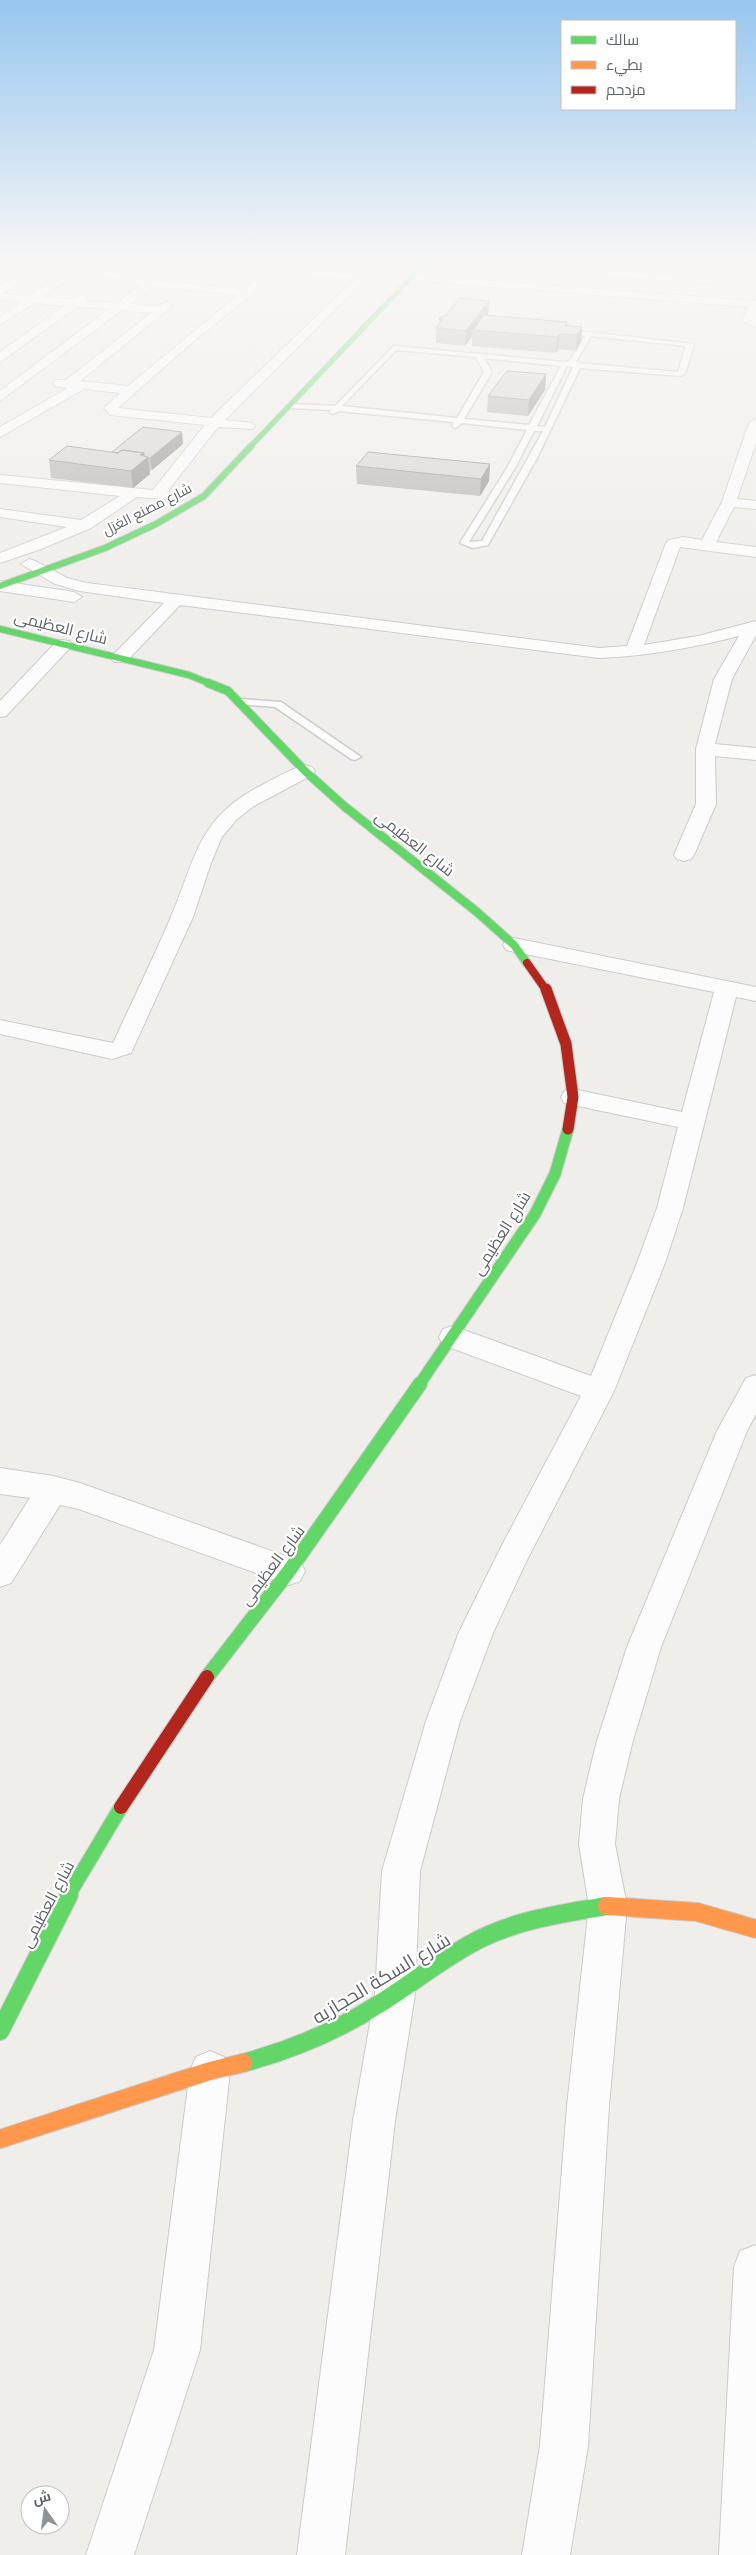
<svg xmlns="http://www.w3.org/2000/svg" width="756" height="2555" viewBox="0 0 756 2555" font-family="Karla,Cairo,sans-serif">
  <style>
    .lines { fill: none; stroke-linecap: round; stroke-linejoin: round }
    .lane-casing { stroke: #cbcccc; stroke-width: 3 }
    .street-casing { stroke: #cbcccc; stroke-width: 2 }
    .fast-far5-casing { stroke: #cacacb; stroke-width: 6 }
    .fast-far4-casing { stroke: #cacacb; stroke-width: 8 }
    .fast-far3-casing { stroke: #cacacb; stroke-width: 10 }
    .fast-far2-casing { stroke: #cacacb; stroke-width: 13 }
    .fast-far1-casing { stroke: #cacacb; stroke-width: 16 }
    .fast-casing { stroke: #cacacb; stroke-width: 20 }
    .slow-casing { stroke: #cacacb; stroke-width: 20 }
    .jam-far2-casing { stroke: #cacacb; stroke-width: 10 }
    .jam-far1-casing { stroke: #cacacb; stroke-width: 13 }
    .jam-casing { stroke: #cacacb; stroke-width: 16 }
    .lane { fill: #fdfcfc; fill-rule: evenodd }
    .street { fill: #fdfcfc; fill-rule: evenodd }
    .fast-far5 { stroke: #63d668; stroke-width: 5 }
    .fast-far4 { stroke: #63d668; stroke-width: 6 }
    .fast-far3 { stroke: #63d668; stroke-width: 8 }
    .fast-far2 { stroke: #63d668; stroke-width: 11 }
    .fast-far1 { stroke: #63d668; stroke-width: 14 }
    .fast { stroke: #63d668; stroke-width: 18 }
    .slow { stroke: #ff974d; stroke-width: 18 }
    .jam-far2 { stroke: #b3261e; stroke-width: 8 }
    .jam-far1 { stroke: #b3261e; stroke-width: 11 }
    .jam { stroke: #b3261e; stroke-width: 14 }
    .wall { fill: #b8b7b5 }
    .shaded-wall { fill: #969594 }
    .building { fill: #d6d5d3; stroke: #969594 }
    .labels { text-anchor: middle; stroke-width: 4.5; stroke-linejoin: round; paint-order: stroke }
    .far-street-label { font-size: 14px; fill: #5f6368; stroke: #fff }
    .street-label { font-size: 16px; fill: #5f6368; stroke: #fff }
    .near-street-label { font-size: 19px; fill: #5f6368; stroke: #fff }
  </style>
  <rect width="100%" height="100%" fill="#efeeea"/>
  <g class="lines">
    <defs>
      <path id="lane" d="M560,329L694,344L685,374L681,376L580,368L538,456L488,545L473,548L460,543L507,468L527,430L462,423L456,428L452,426L454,422L339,411L333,414L329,412L331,410L292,408L288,406L292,404L335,406L394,346L565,362L569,361L585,336L558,332ZM591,336L686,346L678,372L578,363L576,362ZM396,350L476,357L484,372L457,418L342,406ZM484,358L561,366L529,425L464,419L492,372ZM567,366L573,367L545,427L537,426ZM534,431H543L482,541L469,542L515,468Z
        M241,699L281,702L361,757L355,760L351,759L275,707L237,704L236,702Z"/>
      <path id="street" d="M36,263H48L2,294L29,296L70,268L60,263H80L130,278L245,289L277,263H289L286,267L360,274L371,263H382L225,420L253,423L255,426L253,429L218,427L167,492L179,494L181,497L179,500L137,497L91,528L41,549L0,563V553L67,527L0,517V509L81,520L120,496L0,483V475L153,490L205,425L110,415L104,408L120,393L84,389L0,437V427L68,388L55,386L53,383L55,380H66L151,313L122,310L0,401V391L109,309L77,307L0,362V352L64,306L34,303L0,325V317L21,302L0,300V286ZM80,270L141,285L117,303L85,301L87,298L81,295L72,299L42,297ZM279,273L354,280L211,418L118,408L189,345ZM154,287L238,295L128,386L80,381L171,307L173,305L167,302L158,306L130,304Z
        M468,263H517L710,278L715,281L710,284L473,266Z
        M410,275L756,301V327L742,321L749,307L406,280V276Z
        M756,419V443L737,499L756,501V509L734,507L716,542L756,547V557L680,547L644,645L698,636L756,621V635L732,679L715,744L756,748V760L715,756L716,804L694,855L691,859L684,861L677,859L674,855L696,804V749L714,679L739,636C692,648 647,656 599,658L180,605L126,662H114L111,658L114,654L164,603L80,591L55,584L21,564L29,559L35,561L67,578L87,583L599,648L627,646L666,543L669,540L683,537L702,540L722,502L749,423Z
        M0,581L74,592L82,597L74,602L0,591Z
        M63,640L69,641L71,645L69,649L6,716L0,717V701L57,641Z
        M305,765L312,767L315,771L312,775L254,806L237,819L222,837L211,863L193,917L131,1053L112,1059L0,1034V1020L113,1043C132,1002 152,961 170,919C197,857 196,818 264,784C277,777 291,769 305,765Z
        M514,938L756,987V1001L736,997L683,1208L665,1263L614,1391L526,1562L493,1633L460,1721L420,1871L415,1994L395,2121L345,2555H297L353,2121L375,1994L382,1871L426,1721L459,1632L502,1545L581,1396L443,1345L439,1337L443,1329L453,1326L591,1376L637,1263L657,1208L678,1127L573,1105L564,1103L561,1097L564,1091L573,1089L682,1112L714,992L506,950L503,945L506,940Z
        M756,1375V1414L747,1431L661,1647L632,1744L619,1799L615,1844L627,1906L609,2106L588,2446L570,2555H522L540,2446L567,2106L589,1906L579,1844L583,1799L596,1744L627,1647L717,1431L746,1378Z
        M0,1468L53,1476L80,1483L300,1561L305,1571L300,1581L289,1585L79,1509L60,1505L11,1583L0,1587V1545L30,1498L0,1494Z
        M210,2051L224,2057L230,2071L200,2350L134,2555H86L154,2350L190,2071L196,2057Z
        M756,2245V2555H719L734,2267L740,2251Z"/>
      <path id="fast-far5" d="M250,447L425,263"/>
      <path id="fast-far4" d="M0,586L105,548L156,524L204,496L251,446
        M0,629L189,675L211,684"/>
      <path id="fast-far3" d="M208,683L228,691L305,771L344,806L477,912L514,945L527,963"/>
      <path id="fast-far2" d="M419,1385L535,1214L555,1174L568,1129"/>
      <path id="fast-far1" d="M207,1677L289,1571L420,1384
        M68,1896L121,1807"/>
      <path id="fast" d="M0,2031L69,1895
        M243,2063C291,2050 337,2031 379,2004C413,1983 445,1956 482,1938C521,1919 565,1913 607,1906"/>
      <path id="slow" d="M607,1906L697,1912L756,1929
        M0,2139L210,2071L243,2063"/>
      <path id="jam-far2" d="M527,963L546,990"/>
      <path id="jam-far1" d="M546,989L566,1044L573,1097L568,1129"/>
      <path id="jam" d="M121,1807L207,1677"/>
    </defs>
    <use href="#lane" class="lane-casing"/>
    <use href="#street" class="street-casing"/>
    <use href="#fast-far5" class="fast-far5-casing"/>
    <use href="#fast-far4" class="fast-far4-casing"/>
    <use href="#fast-far3" class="fast-far3-casing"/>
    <use href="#fast-far2" class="fast-far2-casing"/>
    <use href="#fast-far1" class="fast-far1-casing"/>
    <use href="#fast" class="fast-casing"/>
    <use href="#slow" class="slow-casing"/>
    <use href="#jam-far2" class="jam-far2-casing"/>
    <use href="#jam-far1" class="jam-far1-casing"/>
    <use href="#jam" class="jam-casing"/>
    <use href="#lane" class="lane"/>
    <use href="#street" class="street"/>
    <use href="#fast-far5" class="fast-far5"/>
    <use href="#fast-far4" class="fast-far4"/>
    <use href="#fast-far3" class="fast-far3"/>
    <use href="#fast-far2" class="fast-far2"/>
    <use href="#fast-far1" class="fast-far1"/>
    <use href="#fast" class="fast"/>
    <use href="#slow" class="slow"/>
    <use href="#jam-far2" class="jam-far2"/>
    <use href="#jam-far1" class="jam-far1"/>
    <use href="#jam" class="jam"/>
  </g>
  <path class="wall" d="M489,301L488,315L567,322V326L582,327L581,342L576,351L558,349L556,353L472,346V336L465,346L436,343V328L439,324V319Z
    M546,374L545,390L528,416L487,412L488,396Z
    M183,444L152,470H150V474L133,488L51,478L49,460Z
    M490,464L489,481L480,496L357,484L356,466Z"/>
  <path class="shaded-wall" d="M489,301L488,316L473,330L472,336L465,346L466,331Z
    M582,327L581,342L576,351L577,335Z
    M560,334L558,349L556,353L557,337Z
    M546,374L545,390L528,416L529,400Z
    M182,432L183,444L152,470L150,458Z
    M144,453L148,457L150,474L133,488L131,471L140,455Z
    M490,464L489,481L480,496L481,479Z"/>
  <path class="building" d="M460,298L489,301L466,331L436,328L443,319H439L442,316H445Z
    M484,315L567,322L565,325L582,327L577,335L560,334L557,337L473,330Z
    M507,371L546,374L529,400L488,396Z
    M143,427L182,432L150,458H148V457L144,456V453L122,450L118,453L112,452Z
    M67,446L118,453L122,450L144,453L140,455L148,457L131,471L49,460Z
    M368,452L490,464L481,479L356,466Z"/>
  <linearGradient id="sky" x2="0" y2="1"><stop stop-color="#97c6ef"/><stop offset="0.42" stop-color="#f8f7f6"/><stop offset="1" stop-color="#f8f7f6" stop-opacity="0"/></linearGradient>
  <rect width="756" height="621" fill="url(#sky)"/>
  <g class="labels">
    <g class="far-street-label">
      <text transform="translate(147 509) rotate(-27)" y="5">شارع مصنع الغزل</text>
    </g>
    <g class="street-label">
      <text transform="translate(61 627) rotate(14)" y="6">شارع العظيمى</text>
      <text transform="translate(415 843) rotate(38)" y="6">شارع العظيمى</text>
      <text transform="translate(501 1233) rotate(-58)" y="6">شارع العظيمى</text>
      <text transform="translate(272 1565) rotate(-53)" y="6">شارع العظيمى</text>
      <text transform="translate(47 1904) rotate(-62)" y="6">شارع العظيمى</text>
    </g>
    <g class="near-street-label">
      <text transform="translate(381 1978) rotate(-31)" y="7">شارع السكة الحجازيه</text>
    </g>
  </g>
  <rect x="561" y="20" width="175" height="90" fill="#ffffff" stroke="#bfc1c3"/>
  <rect x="571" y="36" width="25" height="8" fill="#63d668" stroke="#bfc1c3"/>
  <text x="606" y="45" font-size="15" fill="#5f6368">سالك</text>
  <rect x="571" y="61" width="25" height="8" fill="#ff974d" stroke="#bfc1c3"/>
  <text x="606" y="70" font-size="15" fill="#5f6368">بطيء</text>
  <rect x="571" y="86" width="25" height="8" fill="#b3261e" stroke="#bfc1c3"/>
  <text x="606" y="95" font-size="15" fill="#5f6368">مزدحم</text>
  <g transform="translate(45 2510) rotate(346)"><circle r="24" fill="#ffffff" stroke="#bfc1c3"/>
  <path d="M0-4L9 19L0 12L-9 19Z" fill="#919496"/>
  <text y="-8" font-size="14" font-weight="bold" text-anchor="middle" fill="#5f6368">ش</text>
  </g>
</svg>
